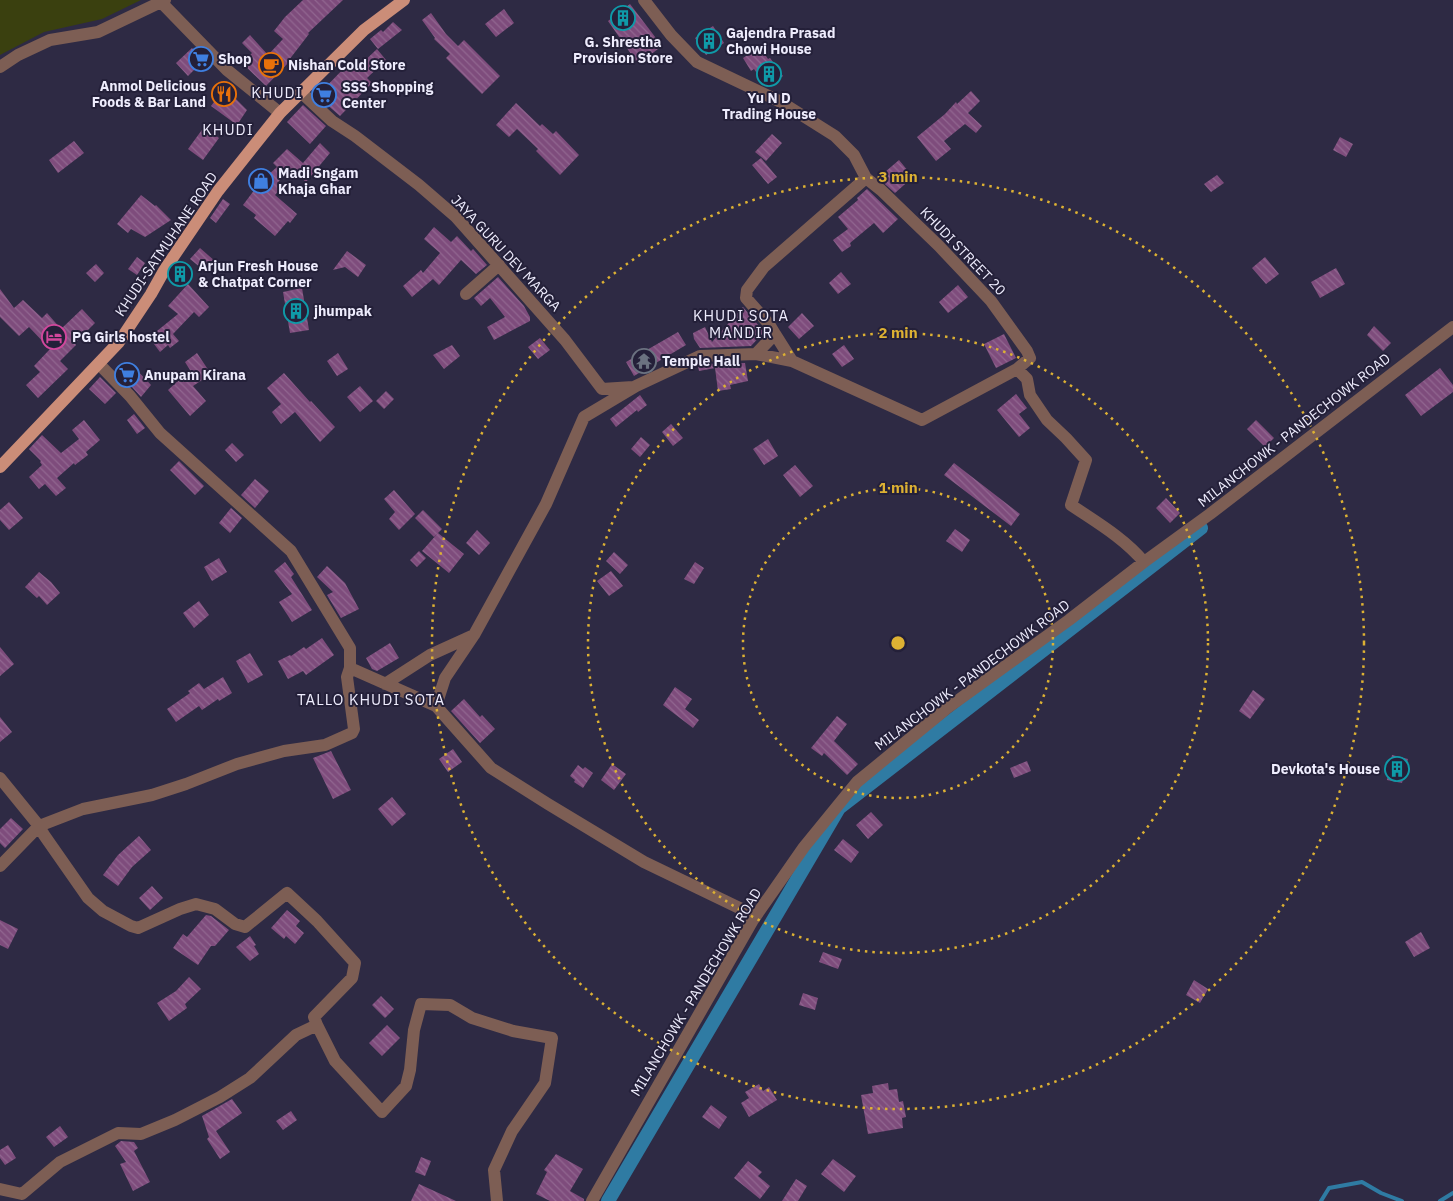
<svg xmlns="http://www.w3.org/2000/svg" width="1453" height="1201" viewBox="0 0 1453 1201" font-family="'IBM Plex Sans',sans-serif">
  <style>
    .park { fill: #3a400f }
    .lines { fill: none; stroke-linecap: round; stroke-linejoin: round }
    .stream { stroke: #2f7ba3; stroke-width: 4 }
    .canal { stroke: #2f7ba3; stroke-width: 14 }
    .building { fill: url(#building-back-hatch) }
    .minor { stroke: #7d5e54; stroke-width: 12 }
    .major { stroke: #cb8d78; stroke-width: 12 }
    .ring { fill: none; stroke: #ddb133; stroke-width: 2.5; stroke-dasharray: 2.5 5 }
    .labels { text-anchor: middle; stroke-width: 4; stroke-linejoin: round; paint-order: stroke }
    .poi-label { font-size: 14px; font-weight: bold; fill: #eeecfd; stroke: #242039; text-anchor: start }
    .street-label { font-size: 14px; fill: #eeecfd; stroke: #242039 }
    .neighbourhood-label { font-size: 15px; letter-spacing: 1px; fill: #eeecfd; stroke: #242039 }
    .centre { fill: #ddb133; stroke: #242039; stroke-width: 2.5 }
    .ring-label { font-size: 15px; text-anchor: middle; font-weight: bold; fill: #ddb133; stroke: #242039; stroke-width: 4; stroke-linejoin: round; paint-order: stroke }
  </style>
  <defs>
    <pattern id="building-back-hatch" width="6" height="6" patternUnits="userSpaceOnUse" patternTransform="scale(1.25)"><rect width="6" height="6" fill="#7e4c7c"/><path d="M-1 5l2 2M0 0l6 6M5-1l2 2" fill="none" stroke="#916690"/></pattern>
  </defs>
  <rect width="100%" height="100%" fill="#2e2a44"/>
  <path class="park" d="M0,0H141L102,19L44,32L0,55Z"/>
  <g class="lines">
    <path class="stream" d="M1321,1201L1329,1188L1362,1182L1381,1193L1402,1201
      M1440,1201L1453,1193"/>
    <path class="canal" d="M608,1201L839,808L1201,528"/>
  </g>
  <path class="building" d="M303,0H343L308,33L309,34L289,60L290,61L266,86L242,63L252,53L242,43L250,35L268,55L283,39L274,31L285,17Z
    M630,4L662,46L638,64L608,21Z
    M504,9L514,23L496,37L485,24Z
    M431,13L446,34L458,46L464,40L500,76L482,94L446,58L450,54L434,39L435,38L422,20Z
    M393,22L402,30L378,49L370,39L381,30L383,32Z
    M713,26L724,43L706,55L695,38Z
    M760,47L768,59L770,58L783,76L767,87L765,85L754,69L751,71L743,58Z
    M192,48L204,60L188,76L176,63Z
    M377,49L386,60L367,78L372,83L340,116L317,96L350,62L357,68Z
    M226,86L236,94L234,97L247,110L237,125L211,106Z
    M971,91L980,101L968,113L982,126L976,133L965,124L944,141L951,149L936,161L917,137L945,114L956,102L957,104Z
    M516,103L540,126L542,124L553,134L556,131L579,155L560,175L536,151L538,149L517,129L509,137L496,125Z
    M303,105L326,126L310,144L287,122Z
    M204,127L219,138L203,160L188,149Z
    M772,134L782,143L766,161L755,152Z
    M1340,137L1353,144L1346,157L1333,150Z
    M74,141L84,153L58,173L49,160Z
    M320,143L330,153L306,182L291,169L277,183L282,187L275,195L297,214L290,223L288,221L275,236L254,218L256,215L243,205L261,181L277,167L273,163L287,149L303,163Z
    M761,158L777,177L768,184L752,165Z
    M899,160L913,177L895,193L878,178Z
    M1217,175L1224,183L1211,192L1204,184Z
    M867,189L898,219L883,233L874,223L850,243L851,246L842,252L833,240L848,229L838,217L858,200L857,198Z
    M141,195L155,206L156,205L171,220L145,237L131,229L128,233L117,224Z
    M223,199L230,204L216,223L210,218Z
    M434,227L451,242L457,236L471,251L473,249L487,265L476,274L461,260L439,285L433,279L412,297L403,286L421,270L423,273L440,253L424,239Z
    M200,248L216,262L207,273L190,259Z
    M347,251L366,265L358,277L345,267L333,270Z
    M137,257L145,263L137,275L128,269Z
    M1265,257L1279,274L1266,284L1252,268Z
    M96,264L104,273L95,282L86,273Z
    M1336,268L1345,284L1320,298L1311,282Z
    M841,272L851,284L838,294L829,283Z
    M498,277L524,306L530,317V321L494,340L487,327L505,317L490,298L481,306L474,298Z
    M188,284L209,307L199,317L194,312L173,334L179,341L170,348L168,345L160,352L151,340L159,334L157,331L178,314L168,306Z
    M958,285L968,297L948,313L939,302Z
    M302,288L309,330L290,333L283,292Z
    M0,289L14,308L23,300L42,318L47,313L61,329L82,309L95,323L75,343L76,345L60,361L68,369L38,398L26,385L40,372L34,366L50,349L29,327L19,336L0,317Z
    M743,307L764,332L751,346L700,348L694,339L693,333L705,327L712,342Z
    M802,313L814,326L799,339L788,327Z
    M1374,326L1391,343L1383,351L1367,335Z
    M678,332L686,345L634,376L626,362Z
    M1004,334L1016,358L996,368L984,344Z
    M540,338L550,350L538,359L528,347Z
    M452,345L460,356L444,369L433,355Z
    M844,345L854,359L842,367L832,354Z
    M197,353L211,374L193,386L206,401L190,416L168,390L190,370L185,362Z
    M338,353L348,369L337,376L327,361Z
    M745,363L748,381L730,385L731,389L718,391L715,368L699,371L698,366L702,364Z
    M132,365L151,385L141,397L122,376Z
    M1440,368L1453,385V392L1421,416L1405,395Z
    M284,373L310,402L311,401L335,427L320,442L295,412L281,424L272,412L281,404L267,388Z
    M100,377L116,393L105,404L89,389Z
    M360,386L373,401L360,412L347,397Z
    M386,391L394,399L384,409L376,401Z
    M1016,394L1027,408L1019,414L1030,428L1019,437L997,410Z
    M640,395L647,405L638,412L637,410L616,427L610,419Z
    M134,414L145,428L137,434L127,420Z
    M84,420L100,440L86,452L88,455L75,465L74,463L57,478L66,488L56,496L45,484L39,489L29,477L42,465L40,462L41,461L29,449L42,435L61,453L79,439L72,430Z
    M1256,420L1274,438L1265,447L1247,429Z
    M671,424L683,438L673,446L662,432Z
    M641,437L650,445L640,457L631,449Z
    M768,439L778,456L764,465L753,449Z
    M232,443L244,455L236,462L225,450Z
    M179,461L204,486L195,495L170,470Z
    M954,463L1020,514L1011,526L944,475Z
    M795,465L813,486L800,497L783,475Z
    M255,479L269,491L255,508L241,495Z
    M394,490L415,514L399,530L389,519L395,512L384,499Z
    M1166,498L1180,513L1170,523L1156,508Z
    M9,502L23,518L9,530L0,520V510Z
    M231,508L242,518L230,533L219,523Z
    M423,510L442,529L434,537L415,518Z
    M955,529L970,540L962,552L946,541Z
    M477,530L490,543L479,555L466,543Z
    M438,533L464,554L449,573L422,551Z
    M419,551L426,558L417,567L410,560Z
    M614,552L628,565L620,574L606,561Z
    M219,558L227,572L212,581L204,567Z
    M285,562L294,574L291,577L312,610L292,622L279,602L292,594L274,571Z
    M695,562L704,568L694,584L684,579Z
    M327,566L345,583L359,609L341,618L327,595L333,592L317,577Z
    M611,571L623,586L609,596L597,581Z
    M39,572L51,582L60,593L47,605L39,596L37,598L25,587Z
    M199,601L209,615L194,628L183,613Z
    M322,638L334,655L306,675L303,671L288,679L278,661L290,655L291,656L304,647L306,649Z
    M390,643L399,658L377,671L372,669L366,658Z
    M0,647L14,664L0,676Z
    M250,653L263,675L248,683L236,661Z
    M223,677L232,693L219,701L218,699L202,710L199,706L176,722L167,709L190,693L188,691L199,683L204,689Z
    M675,687L692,699L685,709L699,720L693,728L663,705Z
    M1253,690L1265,699L1250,719L1239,711Z
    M464,699L480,717L482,715L495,729L480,743L451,711Z
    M837,716L847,724L834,741L858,764L847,775L824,753L822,756L811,748Z
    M0,717L12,732L0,742Z
    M453,749L462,762L448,772L439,759Z
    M331,751L351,790L333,799L313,758Z
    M1392,755L1408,759L1402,783L1387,780Z
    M1027,761L1031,771L1014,778L1010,768Z
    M612,764L626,774L614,790L601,780Z
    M578,765L583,769L585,767L593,773L583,788L574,782L575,780L570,776Z
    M392,797L406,814L392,826L378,809Z
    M871,812L883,825L868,839L856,825Z
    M11,818L23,829L5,848L0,843V829Z
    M139,836L151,850L132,867L118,886L103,875L118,855Z
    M843,839L859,852L851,863L834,850Z
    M152,886L163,898L150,910L139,898Z
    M287,910L300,921L296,926L304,933L295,944L286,936L284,939L271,928Z
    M206,915L211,916L229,930L215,946H211L198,965L173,948L183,934L187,937Z
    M0,920L18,929L8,949L0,945Z
    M1421,932L1430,948L1414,957L1405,942Z
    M250,936L256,945L254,946L259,954L250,961L236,947Z
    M823,952L842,959L838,969L819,962Z
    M189,977L201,989L185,1004L187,1008L169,1021L157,1003L176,991Z
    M1194,980L1208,989L1200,1003L1186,995Z
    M803,993L818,998L815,1010L799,1005Z
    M381,996L394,1009L385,1018L372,1005Z
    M387,1025L400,1038L382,1056L369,1043Z
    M888,1083L889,1090L897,1089L899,1102L903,1101L906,1117L902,1118L903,1128L868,1134L861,1095L873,1093L872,1086Z
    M759,1084L763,1091L769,1087L777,1100L749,1117L741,1103L749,1098L745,1092Z
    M232,1099L242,1113L216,1131L230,1152L220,1159L207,1139L209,1137L202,1116Z
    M711,1105L727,1117L719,1129L702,1117Z
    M291,1111L297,1120L283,1130L276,1121Z
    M60,1126L68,1137L54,1147L46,1137Z
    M121,1141L134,1142L138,1148L134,1151L150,1182L133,1191L120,1164L126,1162L115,1146Z
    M8,1145L16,1158L5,1165L0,1158V1150Z
    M556,1154L583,1169L570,1191L584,1199V1201H550L536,1194L547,1172L544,1170Z
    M421,1157L431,1161L425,1176L415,1172Z
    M833,1159L856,1176L844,1192L821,1174Z
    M748,1161L762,1172L758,1176L770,1186L760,1199L734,1178Z
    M796,1179L807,1186L798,1201H782Z
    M419,1184L456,1201H411Z"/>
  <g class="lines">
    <path class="minor" d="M159,0L227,70L280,113
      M0,67L18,55L50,40L98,32L165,0
      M302,93L332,121L355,136L419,185L456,217L565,340L602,389L633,387
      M466,294L499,265
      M775,334L792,361
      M756,354L775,334L769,324L746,298L747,290L764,267L866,178
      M99,364L130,396L160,433L291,551L350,648V668L436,706L491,768L548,804L644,862L756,916
      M1017,369L1027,379L1030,395L1047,420L1066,438L1086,460L1071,505C1096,522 1124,538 1144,562
      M385,684L430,655L474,635
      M436,706L445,678L474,635L546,504L584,417L636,386L700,356L756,354L792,361L922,420L1017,369L1030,358L1027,351L991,301L939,246L881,190L866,178L854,155L835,136L781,102L697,62L671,35L644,0
      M0,778L39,826L0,866
      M317,1025L314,1017L352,978L355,963L317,921L287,893L245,927L235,924L215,909L196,904L180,909L138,928L131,926L103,911L88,898L44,835L39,826L83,809L152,795L186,784L237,764L284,751L325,745L352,733L354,729L347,677L350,668
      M0,1189L22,1194L60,1162L118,1133L141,1134L175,1120L220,1097L250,1078L296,1035L317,1025L335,1061L382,1112L406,1086L410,1070L414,1030L421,1004L450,1005L472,1018L513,1031L552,1038L545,1083L512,1131L494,1170L497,1201
      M592,1201L753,920L804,847L857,782L946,709L1069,620L1144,562L1210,514L1453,327"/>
    <path class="major" d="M0,467L119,342L151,294L165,269L218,191L280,113L364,30L404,0"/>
  </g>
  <g class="ring">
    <circle cx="898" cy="643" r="155"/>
    <circle cx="898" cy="643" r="310"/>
    <circle cx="898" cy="643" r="466"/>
  </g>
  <defs>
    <symbol id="building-ring" viewBox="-11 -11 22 22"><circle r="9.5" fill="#242039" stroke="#0f9aa8" stroke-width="1.5"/><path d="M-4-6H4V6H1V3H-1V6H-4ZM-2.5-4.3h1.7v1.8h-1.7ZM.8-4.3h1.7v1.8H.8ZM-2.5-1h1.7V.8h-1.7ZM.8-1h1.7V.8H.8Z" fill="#0f9aa8"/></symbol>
    <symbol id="supermarket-ring" viewBox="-11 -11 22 22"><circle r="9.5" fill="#242039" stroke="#3f7fe0" stroke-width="1.5"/><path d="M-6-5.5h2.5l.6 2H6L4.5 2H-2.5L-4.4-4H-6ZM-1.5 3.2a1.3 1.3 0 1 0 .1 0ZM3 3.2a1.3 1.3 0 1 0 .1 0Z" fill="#3f7fe0"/></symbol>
    <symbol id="cafe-ring" viewBox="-11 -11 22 22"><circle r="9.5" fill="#242039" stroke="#e8710a" stroke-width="1.5"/><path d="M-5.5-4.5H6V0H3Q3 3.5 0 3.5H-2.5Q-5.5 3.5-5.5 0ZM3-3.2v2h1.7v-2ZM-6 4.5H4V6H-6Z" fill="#e8710a"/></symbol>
    <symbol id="restaurant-ring" viewBox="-11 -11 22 22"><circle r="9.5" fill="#242039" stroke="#e8710a" stroke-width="1.5"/><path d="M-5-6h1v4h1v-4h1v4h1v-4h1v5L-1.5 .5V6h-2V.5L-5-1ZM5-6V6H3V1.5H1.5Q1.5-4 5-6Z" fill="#e8710a"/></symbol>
    <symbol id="shop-ring" viewBox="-11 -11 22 22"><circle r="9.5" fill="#242039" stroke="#3f7fe0" stroke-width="1.5"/><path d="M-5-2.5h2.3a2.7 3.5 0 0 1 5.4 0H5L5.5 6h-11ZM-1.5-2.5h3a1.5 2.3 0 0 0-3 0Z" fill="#3f7fe0"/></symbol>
    <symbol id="hotel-ring" viewBox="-11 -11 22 22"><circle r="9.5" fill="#242039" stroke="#d1479c" stroke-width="1.5"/><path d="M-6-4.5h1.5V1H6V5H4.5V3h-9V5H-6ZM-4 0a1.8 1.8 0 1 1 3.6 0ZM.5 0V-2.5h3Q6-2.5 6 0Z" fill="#d1479c"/></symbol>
    <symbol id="temple-ring" viewBox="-11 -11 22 22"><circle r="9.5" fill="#242039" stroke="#6b7280" stroke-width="1.5"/><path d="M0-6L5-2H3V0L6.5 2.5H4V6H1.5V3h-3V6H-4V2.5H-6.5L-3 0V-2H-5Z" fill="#6b7280"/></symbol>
  </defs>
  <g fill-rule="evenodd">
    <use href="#building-ring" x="609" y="4" width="28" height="28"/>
    <use href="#building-ring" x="695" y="27" width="28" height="28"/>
    <use href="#supermarket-ring" x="187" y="45" width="28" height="28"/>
    <use href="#cafe-ring" x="257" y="51" width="28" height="28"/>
    <use href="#building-ring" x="755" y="60" width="28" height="28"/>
    <use href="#restaurant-ring" x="210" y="80" width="28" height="28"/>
    <use href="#supermarket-ring" x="310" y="81" width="28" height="28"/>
    <use href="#shop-ring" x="247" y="167" width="28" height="28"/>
    <use href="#building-ring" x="166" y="260" width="28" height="28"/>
    <use href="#building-ring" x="282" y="297" width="28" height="28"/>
    <use href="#hotel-ring" x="40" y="323" width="28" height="28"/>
    <use href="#temple-ring" x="630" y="347" width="28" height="28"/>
    <use href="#supermarket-ring" x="113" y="361" width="28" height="28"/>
    <use href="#building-ring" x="1383" y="755" width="28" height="28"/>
  </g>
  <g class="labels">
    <g class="poi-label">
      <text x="726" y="38">Gajendra Prasad<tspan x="726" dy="16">Chowi House</tspan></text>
      <text x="623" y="47" text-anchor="middle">G. Shrestha<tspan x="623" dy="16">Provision Store</tspan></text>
      <text x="218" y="64">Shop</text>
      <text x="288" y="70">Nishan Cold Store</text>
      <text x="206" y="91" text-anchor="end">Anmol Delicious<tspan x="206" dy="16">Foods &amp; Bar Land</tspan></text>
      <text x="342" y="92">SSS Shopping<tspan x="342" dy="16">Center</tspan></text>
      <text x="769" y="103" text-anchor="middle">Yu N D<tspan x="769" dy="16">Trading House</tspan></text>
      <text x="278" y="178">Madi Sngam<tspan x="278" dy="16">Khaja Ghar</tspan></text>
      <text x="198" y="271">Arjun Fresh House<tspan x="198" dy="16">&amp; Chatpat Corner</tspan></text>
      <text x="314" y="316">jhumpak</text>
      <text x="72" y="342">PG Girls hostel</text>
      <text x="662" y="366">Temple Hall</text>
      <text x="144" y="380">Anupam Kirana</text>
      <text x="1380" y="774" text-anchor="end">Devkota's House</text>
    </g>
    <g class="street-label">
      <text transform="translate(166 244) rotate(-56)" y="5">KHUDI-SATMUHANE ROAD</text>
      <text transform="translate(963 251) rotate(46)" y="5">KHUDI STREET 20</text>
      <text transform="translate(506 253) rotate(47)" y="5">JAYA GURU DEV MARGA</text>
      <text transform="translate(1294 430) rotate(-38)" y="5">MILANCHOWK - PANDECHOWK ROAD</text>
      <text transform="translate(972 675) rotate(-37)" y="5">MILANCHOWK - PANDECHOWK ROAD</text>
      <text transform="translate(696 992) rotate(-59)" y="5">MILANCHOWK - PANDECHOWK ROAD</text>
    </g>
    <g class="neighbourhood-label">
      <text x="277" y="98">KHUDI</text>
      <text x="228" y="135">KHUDI</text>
      <text x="741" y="321">KHUDI SOTA<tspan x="741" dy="17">MANDIR</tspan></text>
      <text x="371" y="705">TALLO KHUDI SOTA</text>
    </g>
  </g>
  <circle cx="898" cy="643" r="8" class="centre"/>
  <g class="ring-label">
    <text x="898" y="182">3 min</text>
    <text x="898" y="338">2 min</text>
    <text x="898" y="493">1 min</text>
  </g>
</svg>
